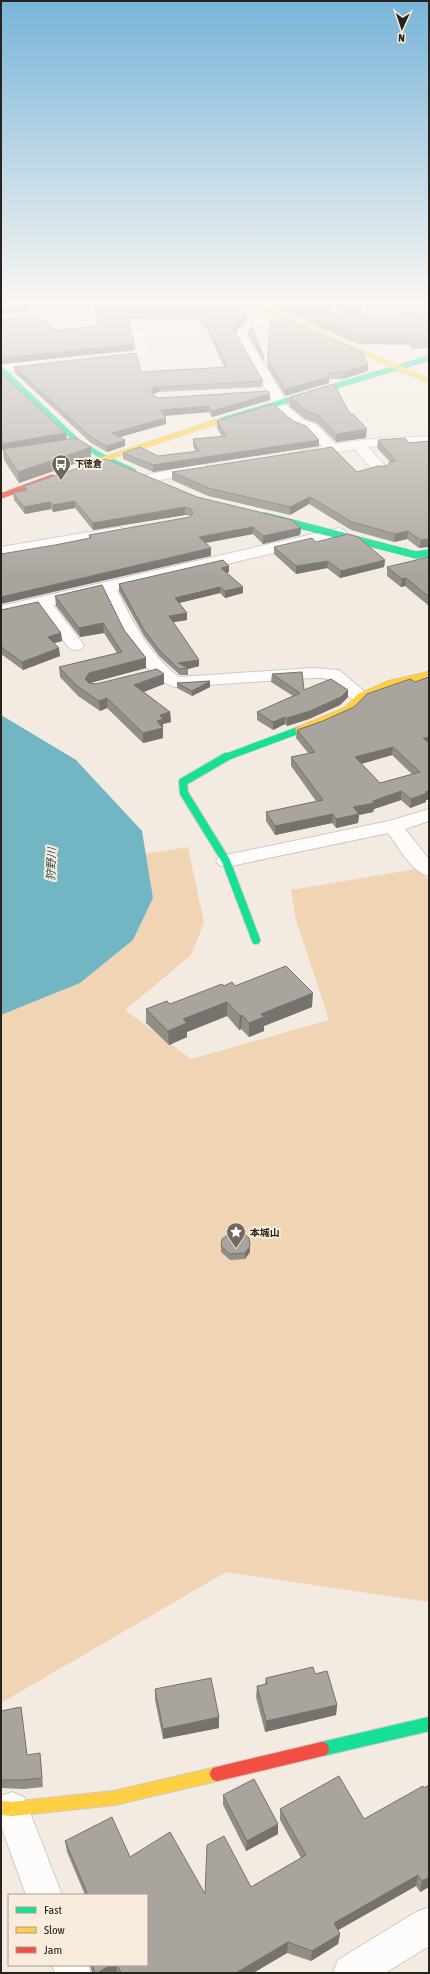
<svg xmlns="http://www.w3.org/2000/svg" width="430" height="1974" viewBox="0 0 430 1974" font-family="'Asap Condensed','Noto Sans JP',sans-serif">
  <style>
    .green { fill: #f0d4b3 }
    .water { fill: #71b6c2 }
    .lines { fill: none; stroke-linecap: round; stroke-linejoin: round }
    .lane-casing { stroke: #d0c9c3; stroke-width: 2 }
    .street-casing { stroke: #d0c9c3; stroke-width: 2 }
    .fast-far3-casing { stroke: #d0c9c3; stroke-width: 6 }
    .fast-far2-casing { stroke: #d0c9c3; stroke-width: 8 }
    .fast-far1-casing { stroke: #d0c9c3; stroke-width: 10 }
    .fast-casing { stroke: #d0c9c3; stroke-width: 16 }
    .slow-far2-casing { stroke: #d0c9c3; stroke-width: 6 }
    .slow-far1-casing { stroke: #d0c9c3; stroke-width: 8 }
    .slow-casing { stroke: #d0c9c3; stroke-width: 16 }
    .jam-far1-casing { stroke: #d0c9c3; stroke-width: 6 }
    .jam-casing { stroke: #d0c9c3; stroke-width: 16 }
    .lane { fill: #fdfcfb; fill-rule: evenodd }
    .street { fill: #fdfcfb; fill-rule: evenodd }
    .fast-far3 { stroke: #16e098; stroke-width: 5.5 }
    .fast-far2 { stroke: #16e098; stroke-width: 7 }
    .fast-far1 { stroke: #16e098; stroke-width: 8 }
    .fast { stroke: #16e098; stroke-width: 14 }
    .slow-far2 { stroke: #ffcf43; stroke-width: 5.5 }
    .slow-far1 { stroke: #ffcf43; stroke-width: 7 }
    .slow { stroke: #ffcf43; stroke-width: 14 }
    .jam-far1 { stroke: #f24e42; stroke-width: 5.5 }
    .jam { stroke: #f24e42; stroke-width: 14 }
    .wall { fill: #918d87; fill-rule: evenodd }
    .shaded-wall { fill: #76736e }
    .building { fill: #a9a49d; stroke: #76736e; fill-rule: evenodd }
    .labels { text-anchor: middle; stroke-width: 4; stroke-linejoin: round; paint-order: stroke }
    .far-poi-label { font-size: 9px; font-weight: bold; fill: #28231d; stroke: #f9ecdc; text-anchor: start }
    .poi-label { font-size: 10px; font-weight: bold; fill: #28231d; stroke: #f9ecdc; text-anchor: start }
    .water-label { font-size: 11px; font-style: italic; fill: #245059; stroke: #f9ecdc }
  </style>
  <rect width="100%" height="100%" fill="#f3ebe2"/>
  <path class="green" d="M188,847L204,923L191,955L125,1010L191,1059L329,1020L296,920L291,890L416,869L429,880V1602L226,1572L1,1703V1015L80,983L133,940L153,898L145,854Z"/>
  <path class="water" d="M1,715L76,760L142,831L153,898L133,940L80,983L1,1015Z"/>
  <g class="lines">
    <defs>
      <path id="lane" d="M329,304H335L338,320L333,319Z
        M302,317H318L321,319L290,324L287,322Z"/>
      <path id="street" d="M256,316H284L290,320L284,324H259L246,335L287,402L285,404L304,420L317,425L335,444C367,439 397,436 429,437V445L405,444L368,447L388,469L386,472C373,475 363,458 355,449L305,458L300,457L298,454L300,451L322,447L307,431L294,426L270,406L268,403L272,400L234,334L252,317Z
        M138,328L144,332L149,349L143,357L108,361L104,360L102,357L104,354L135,351L137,349L132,332Z
        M44,360L48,361L50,364L48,367L1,373V365Z
        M201,464L206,465L208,468L206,471L150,482L145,481L143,478L145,475L150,474Z
        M119,527L124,529L127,532L124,535L1,557V547Z
        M339,528L344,530L347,533L344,536L117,590C133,623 149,654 179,677L313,668L339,670L366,693L369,697L366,701C349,705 343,686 329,680C325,677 318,678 313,678L175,687C143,679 116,621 103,593L53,605L84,645L82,649L76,650L70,649L39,608L1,616V606Z
        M429,809V821L405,829L429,859V876C411,872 399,847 388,833L226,867L219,865L216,861L219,857L226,855L389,821Z
        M12,1792L24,1797L62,1895H26L1,1826V1796Z
        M429,1907V1946L385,1973H333L338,1960L416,1912Z
        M52,1965H88L91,1973H55Z"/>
      <path id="fast-far3" d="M1,369L78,442L105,458L133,471
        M219,421L429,358"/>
      <path id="fast-far2" d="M265,516L416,555L429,553
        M224,758L299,730"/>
      <path id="fast-far1" d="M226,757L183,782L184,793L226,861L256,940"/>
      <path id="fast" d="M322,1749L429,1724"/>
      <path id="slow-far2" d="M256,304L298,325L429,381
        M98,461L219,421"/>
      <path id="slow-far1" d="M299,730L347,710L360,697L389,684L429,675"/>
      <path id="slow" d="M1,1808L12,1809L114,1798L217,1774"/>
      <path id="jam-far1" d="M1,496L52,477"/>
      <path id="jam" d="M217,1774L322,1749"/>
    </defs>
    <use href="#lane" class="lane-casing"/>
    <use href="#street" class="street-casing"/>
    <use href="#fast-far3" class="fast-far3-casing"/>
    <use href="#fast-far2" class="fast-far2-casing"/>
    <use href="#fast-far1" class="fast-far1-casing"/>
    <use href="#fast" class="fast-casing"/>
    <use href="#slow-far2" class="slow-far2-casing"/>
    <use href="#slow-far1" class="slow-far1-casing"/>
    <use href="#slow" class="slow-casing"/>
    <use href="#jam-far1" class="jam-far1-casing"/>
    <use href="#jam" class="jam-casing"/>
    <use href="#lane" class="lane"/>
    <use href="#street" class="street"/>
    <use href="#fast-far3" class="fast-far3"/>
    <use href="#fast-far2" class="fast-far2"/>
    <use href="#fast-far1" class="fast-far1"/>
    <use href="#fast" class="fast"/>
    <use href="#slow-far2" class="slow-far2"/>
    <use href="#slow-far1" class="slow-far1"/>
    <use href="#slow" class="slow"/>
    <use href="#jam-far1" class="jam-far1"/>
    <use href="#jam" class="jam"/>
  </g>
  <path class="wall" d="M92,304H243L247,314V319L235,333L263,381L262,387L159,392L153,394L152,395L154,396L159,398L270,394V400L212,417L209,412L165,416L166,418V424L120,437L125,446L107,452L91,443L15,373L14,367L141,372L224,367L207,330L196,318L128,319L134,344V350L1,364L39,319L55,331L98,325Z
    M271,304H329L330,309V315H339L336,304H360L361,309V315L363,317L398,316L399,314L427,313L424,304H429V348L411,349L410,345L359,344L305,322V316H302L295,318L270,305Z
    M270,320L368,365V371L343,379H329V383L285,396L267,367Z
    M248,331L264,358V362L248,335Z
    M290,397L350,414L366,438L336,442L318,424L305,419L289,406Z
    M217,421L319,446L153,472L123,459V453L158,456L196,452L193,446V439L222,437L217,428Z
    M67,439L91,447V458L19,483L4,460L3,450H1Z
    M378,440L409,443L429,441L419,548L407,539L394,542L351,530L309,504L290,515L208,496L172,480V472H357L387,466L390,462L377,448Z
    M24,486L197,497L301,528L300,535L263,544L253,534L206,543L211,548V556L55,545L89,538V535L190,517L191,516L185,515L93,530L75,508L53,512L51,509L25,514L14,500L13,493L25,490Z
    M316,542L385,560L384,567L340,578L327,568L296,574L274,554V547Z
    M429,557V606L405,586L401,587L387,576V567Z
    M229,566V572L227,573L243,587V593L225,598L220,593L179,603L187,613V620L173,622L199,666L188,669V675H180L160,657L144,636L119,591V584Z
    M55,596L124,630L146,658V668L90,683H89L96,684H164L144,692L170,712L171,722L163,724V738L143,743L107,708L100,711L78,696L60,677L59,667L117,653L104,633L80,637L56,606Z
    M1,610L61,633L62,641L54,643L60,656L23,670L1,654Z
    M272,674L304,690L348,697L340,705L309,719L287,726L285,724L273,730L257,720V712L293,696L271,682Z
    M210,681V687L192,696L177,688V683Z
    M415,682L426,802L410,808L401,800L374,809L373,812L359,815L358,823L336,828L332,823L275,835L266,821V812L316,801L291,766V757L309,754L296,738L297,730L323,721ZM392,755L412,774L380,783L361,764Z
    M224,986H235L312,1007L264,1026V1031L249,1037L241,1029L239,1030L227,1016L187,1032V1037L169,1045L146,1023V1009L170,1004Z
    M221,1246L250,1252L245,1259L230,1260L221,1252Z
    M266,1678L337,1705L336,1715L265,1732L256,1697L257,1686L265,1684Z
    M155,1689L219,1717V1728L163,1739L155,1700Z
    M21,1707L27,1755L41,1762L43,1787L24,1789L1,1788V1711Z
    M223,1795L278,1834L246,1851L223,1805Z
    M280,1809L364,1819L429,1887L420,1892L416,1886L338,1930L340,1934L338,1944L311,1961L287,1953L253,1973H117V1972L116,1973H92L90,1965H147V1895H85L67,1852L65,1841L130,1857L205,1894L251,1887L301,1858L280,1820Z"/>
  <path class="shaded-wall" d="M30,305V311L1,314V309Z
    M302,309V316L295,318V311Z
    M247,314V319L233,335V329Z
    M134,344V350L1,364V358Z
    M368,365V371L343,379V372Z
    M329,377V383L285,396V389Z
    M159,387V392L153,394L151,399V393L153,388Z
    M270,394V400L212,417V411Z
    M209,406V412L160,416V410Z
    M166,418V424L113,439L112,433Z
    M367,429L366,438L336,442V434Z
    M66,433L67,440L1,450V444Z
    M125,440V446L107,452V446Z
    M319,440V446L153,472V465Z
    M91,447V458L19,483L18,472Z
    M310,497L309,504L290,515V507Z
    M75,501V508L53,512V505Z
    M50,502L51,509L25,514L24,507Z
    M185,507V515L93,530V523Z
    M253,527V534L199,544V537Z
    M301,528L300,535L263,544V536Z
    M408,531L407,539L394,542L395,534Z
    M429,539V547L419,548L420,540Z
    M211,548V556L1,604V597Z
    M385,560L384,567L340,578L341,571Z
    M328,561L327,568L296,574V566Z
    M229,566V572L221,574V568Z
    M406,578L405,586L401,587L402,579Z
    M220,587V593L175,604V598Z
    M243,587V593L225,598V591Z
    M187,613V620L169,623V616Z
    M103,623L104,633L80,637L79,628Z
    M61,633L62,641L48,645V637Z
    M59,648L60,656L23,670L22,662Z
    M146,658V668L90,683L86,689L85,679L89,673Z
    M199,660V666L188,669L178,663Z
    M164,674V684L135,695L134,685Z
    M210,681V687L192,696V691Z
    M348,690V697L340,705L309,719L287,726V718Z
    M107,698V708L100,711L99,701Z
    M170,712L171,722L163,724V738L143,743V733L160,715Z
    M285,717V724L273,730V722Z
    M429,737V745L423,738Z
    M393,747L392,755L354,766L355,757Z
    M401,791V800L374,809L373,812L359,815L358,823L336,828V819L353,807Z
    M429,791V800H426V802L410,808L411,799Z
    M333,814L332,823L275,835V826Z
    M313,993L312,1007L264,1026V1031L249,1037V1023L261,1014Z
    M227,1002V1016L187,1032V1037L169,1045L168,1031L183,1019Z
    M242,1015L241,1029L239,1030L240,1016Z
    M250,1246V1252L245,1259V1253Z
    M337,1705L336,1715L265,1732L266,1721Z
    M219,1717V1728L163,1739V1729Z
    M278,1824V1834L246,1851L247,1841Z
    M418,1875L416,1886L333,1933L334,1923Z
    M429,1877V1887L420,1892L422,1881Z
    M340,1934L338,1944L311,1961L312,1951Z
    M288,1942L287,1953L253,1973H236Z
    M111,1965H116L117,1972L116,1973H97Z"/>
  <path class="building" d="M1,304H29L30,305L1,309Z
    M93,304H243L247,314L233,329L263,381L159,387L153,388L151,393L154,396L159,398L268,391L270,394L212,411L209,406L160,410L166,418L112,433L125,440L107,446L91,437L14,367L136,353L141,372L227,367L207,324L196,313L127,314L134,344L1,358V319L36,315L39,319H43L55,331L100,325Z
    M281,304H329L330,309H302L295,311Z
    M338,304H360L361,309H339Z
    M429,313V341H412L410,337H359L305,315L363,314V317L399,316V314Z
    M285,319L362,352L368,365L343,372L327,373L329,377L285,389L268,361L270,320Z
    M252,327L264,358L248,331Z
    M1,373L66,433L1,444Z
    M334,384L350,414H353L367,429L336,434L318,415L305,410L290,397Z
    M273,404L293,421L306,426L319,440L153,465L123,453L140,447L158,456L199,451L193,439L226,436L217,421Z
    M76,438L91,447L18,472L3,449Z
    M405,438L409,443L429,441V539L420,540L408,531L395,534L352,522L310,497L290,507L208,488L172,472L332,447L357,472L378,466H387L390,462L396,461L378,440Z
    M106,459L197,497L292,520L301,528L263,536L253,527L199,537L211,548L1,597V554L55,545L91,538L89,535L190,517L193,513L191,509L185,507L93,523L75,501L53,505L50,502L24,507L13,493L27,490L24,486Z
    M348,534L358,537L385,560L341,571L328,561L296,566L274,547L312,538L316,542Z
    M429,557V597L406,578L402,579L387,567Z
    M223,560L229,566L221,568L243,587L225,591L220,587L175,598L187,613L169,616L199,660L178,663L188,668L179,669L160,651L144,630L119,584Z
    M102,585L124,630L146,658L89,673L85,679L89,683L96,684L157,669L164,674L134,685L170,712L160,715L163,719L157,721L163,728L143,733L107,698L99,701L77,686L59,667L122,652L103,623L79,628L55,596Z
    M38,602L61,633L48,637L59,648L22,662L1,647V610Z
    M302,672L304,690L331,679L348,690L341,697L310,711L287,718L285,717L273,722L257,712L300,693L272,674Z
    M429,677V737L423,738L429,743V791L425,792L427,793L411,799L401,791L373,801L374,803L353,807L359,814L336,819L333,814L275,826L266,812L323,800L291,757L315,752L297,730L323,721L354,707L367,694L410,679L415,682ZM393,747L420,772L380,783L355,757Z
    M210,681L192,691L177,683Z
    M286,966L313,993L261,1014L264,1017L249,1023L242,1015L240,1016L227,1002L183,1019L187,1023L168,1031L146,1009L167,1001L170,1004L222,984L224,986L232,982L235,986Z
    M232,1232L242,1233L249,1238L250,1246L245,1253L230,1254L221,1246L222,1239Z
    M313,1667L315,1674L327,1671L337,1705L266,1721L257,1686L267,1684L266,1678Z
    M211,1678L219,1717L163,1729L155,1689Z
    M21,1707L27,1755L40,1753L42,1778L22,1780H1V1711Z
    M339,1776L364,1819L423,1786L424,1788L429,1785V1877L422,1881L418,1875L334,1923L340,1934L312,1951L288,1942L236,1973H121L117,1965H147V1895H88L65,1841L112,1817L130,1857L170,1832L205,1894L207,1845L224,1836L251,1887L306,1855L280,1809Z
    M254,1779L278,1824L247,1841L223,1795Z
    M92,1965H111L97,1973H95Z"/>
  <linearGradient id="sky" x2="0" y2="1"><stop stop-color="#78b5d9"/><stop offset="0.52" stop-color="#faf6f2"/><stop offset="1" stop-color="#faf6f2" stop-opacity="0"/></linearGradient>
  <rect width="430" height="580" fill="url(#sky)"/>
  <defs>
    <symbol id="bus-pin" viewBox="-11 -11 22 30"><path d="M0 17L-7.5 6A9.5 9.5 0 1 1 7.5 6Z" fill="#6f6962" stroke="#f9ecdc"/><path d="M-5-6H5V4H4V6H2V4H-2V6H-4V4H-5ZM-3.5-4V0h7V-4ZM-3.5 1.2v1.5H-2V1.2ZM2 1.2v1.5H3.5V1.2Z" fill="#fff"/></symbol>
    <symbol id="sight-pin" viewBox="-11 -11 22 30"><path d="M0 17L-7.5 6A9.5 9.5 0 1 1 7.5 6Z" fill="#6f6962" stroke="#f9ecdc"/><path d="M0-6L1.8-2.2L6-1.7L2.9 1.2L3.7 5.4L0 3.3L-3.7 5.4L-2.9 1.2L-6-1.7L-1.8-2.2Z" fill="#fff"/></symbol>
  </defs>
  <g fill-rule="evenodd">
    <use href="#bus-pin" x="50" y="453" width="22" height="30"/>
    <use href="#sight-pin" x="225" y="1221" width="22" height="30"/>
  </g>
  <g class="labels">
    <g class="far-poi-label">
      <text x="75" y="467">下徳倉</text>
    </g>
    <g class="poi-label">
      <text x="250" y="1236">本城山</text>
    </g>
    <g class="water-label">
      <text transform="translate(51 864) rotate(-88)" y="4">狩野川</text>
    </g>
  </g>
  <rect width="430" height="1974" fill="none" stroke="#28231d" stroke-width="4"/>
  <rect x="8" y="1894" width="140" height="72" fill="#f9ecdc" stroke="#a59c90"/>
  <rect x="16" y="1907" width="20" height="6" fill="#16e098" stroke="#a59c90"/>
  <text x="44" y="1914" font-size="12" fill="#28231d">Fast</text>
  <rect x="16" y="1927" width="20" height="6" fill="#ffcf43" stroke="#a59c90"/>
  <text x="44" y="1934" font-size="12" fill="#28231d">Slow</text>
  <rect x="16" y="1947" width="20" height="6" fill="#f24e42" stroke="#a59c90"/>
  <text x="44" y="1954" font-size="12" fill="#28231d">Jam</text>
  <g transform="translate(402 28) rotate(183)" stroke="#f9ecdc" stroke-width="3" paint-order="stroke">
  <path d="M0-3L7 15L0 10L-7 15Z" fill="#28231d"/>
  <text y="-6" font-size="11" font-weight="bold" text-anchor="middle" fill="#28231d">N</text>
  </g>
</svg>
